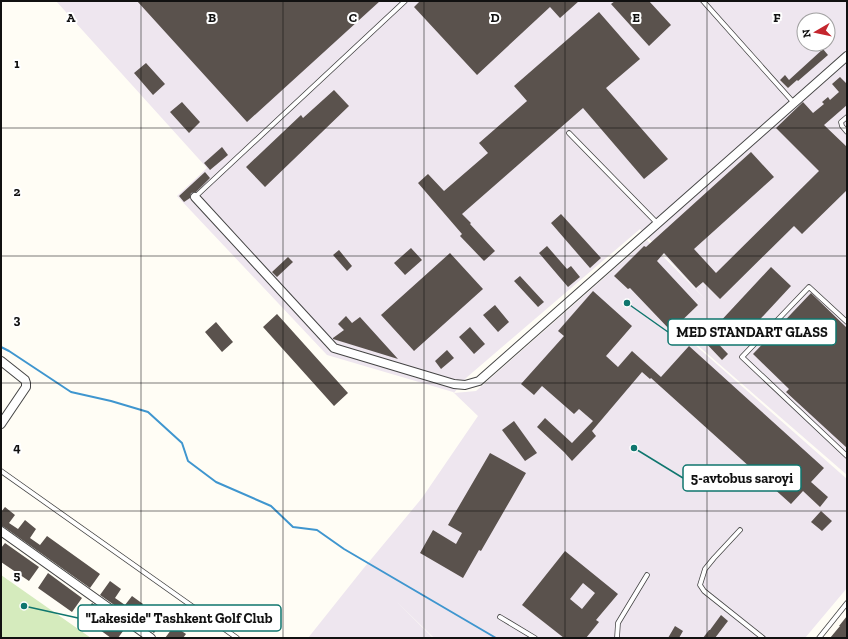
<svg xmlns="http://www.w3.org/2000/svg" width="848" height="639" viewBox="0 0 848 639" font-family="'Zilla Slab',serif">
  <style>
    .industrial { fill: #eee6ef; fill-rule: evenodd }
    .green { fill: #d5ebbd }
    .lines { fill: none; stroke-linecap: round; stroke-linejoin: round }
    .stream { stroke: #3f96cf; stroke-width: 2 }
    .building { fill: #5a524d; fill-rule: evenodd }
    .lane-casing { stroke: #444; stroke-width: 5.5 }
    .street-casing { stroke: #444; stroke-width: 10 }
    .lane { stroke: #fff; stroke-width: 4 }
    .street { stroke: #fff; stroke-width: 8 }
    .grid { fill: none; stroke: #111; stroke-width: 1; stroke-opacity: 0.55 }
    .grid-label { font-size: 13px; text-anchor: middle; font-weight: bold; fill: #111; stroke: #fff; stroke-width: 4; stroke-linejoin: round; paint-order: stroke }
    .leader { fill: none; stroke: #0f766e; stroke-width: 1.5 }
    .callout-dot { fill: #0f766e; stroke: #fff; stroke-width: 1.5 }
    .callout { fill: #fff; stroke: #0f766e; stroke-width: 1.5 }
    .callout-label { font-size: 14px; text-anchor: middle; font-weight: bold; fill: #111 }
  </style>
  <rect width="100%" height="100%" fill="#fffdf5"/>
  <path class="industrial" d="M56,1H847V475L695,343L700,336L694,344L847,479V588L805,638H434L396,601L433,638H308L363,569L422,498L478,416L453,392L327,355L177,196L207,168ZM804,20H828V44H804ZM640,229L707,301L647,240L476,391L454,393L466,378Z"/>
  <path class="green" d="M1,575L91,638H1Z"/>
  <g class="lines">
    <path class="stream" d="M1,347L9,351L71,392L111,401L148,412L182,443L188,461L216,482L271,506L293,527L317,530L344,549L496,638"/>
  </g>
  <path class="building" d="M137,1H380L247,122Z
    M420,1H579L560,18L550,7L477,75L414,7Z
    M615,1H649L671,25L649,46L611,4Z
    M599,12L640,59L606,88L668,159L644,179L583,108L462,214L471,223L470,224L495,251L484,261L460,236L462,234L418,183L428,174L444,191L488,153L479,143L527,101L514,86Z
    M823,49L828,55L798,81L797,80L788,88L780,80L785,75L789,80Z
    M146,63L165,84L153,95L134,73Z
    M840,77L847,84V105L824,125L847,147V190L802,234L794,226L720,299L703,282L696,288L664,253L657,261L698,305L671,331L630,288L628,289L614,276L644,246L646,247L751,152L774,177L694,249L716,273L819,171L776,128L803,102L813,113L824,104L822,102L828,97L830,100L839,92L832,84Z
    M334,90L349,106L265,187L246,167L301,115L303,118Z
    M182,102L200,122L189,133L170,112Z
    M222,147L228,155L210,170L204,163Z
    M205,172L210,178L196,192L191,193L190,198L184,202L179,196Z
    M561,214L601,258L590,268L551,223Z
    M547,246L567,269L571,266L580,277L568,287L539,253Z
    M411,248L422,260L405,275L394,263Z
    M339,250L352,266L347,271L333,255Z
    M450,253L483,289L414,351L381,315Z
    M288,257L293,262L277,277L272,272Z
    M771,267L791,286L737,344L717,325Z
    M520,276L544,302L538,307L514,281Z
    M593,291L632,326L606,356L618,367L632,351L661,377L689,346L824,468L811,482L828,497L820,507L803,491L791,504L651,378L650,379L642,372L592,431L596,436L572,461L564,452L537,427L545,418L572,443L593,421L579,409L574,414L542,386L534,395L521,384L564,336L558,331Z
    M811,293L847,328V448L786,392L789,389L753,354Z
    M495,305L509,322L498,332L483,315Z
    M277,314L348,393L334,406L263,327Z
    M346,316L352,323L360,317L398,359L333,339V338L344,330L338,324Z
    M216,322L233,342L222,352L205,332Z
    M470,327L485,344L474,354L459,337Z
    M707,332L728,354L722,360L701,338Z
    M447,350L454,358L441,369L435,361Z
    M514,421L537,453L525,461L502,430Z
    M490,453L526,473L481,551L479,550L463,578L420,553L433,530L456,544L462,533L448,525Z
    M5,507L15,515L9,523L18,529L25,520L36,529L30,538L40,545L47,536L100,574L90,588L4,527L1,526V512Z
    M821,511L832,521L822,531L811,522Z
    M5,543L39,567L29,581L1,562V548Z
    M565,551L618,594L596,620L599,622L586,638H564L522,605ZM583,583L595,593L582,609L570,599Z
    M48,573L82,598L72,612L38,588Z
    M110,581L121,589L115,598L125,605L132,596L143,604L138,611L147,618L152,611L164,619L154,633L100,595Z
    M92,603L126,627L118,638H111L82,617Z
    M721,615L728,621L715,638H703L709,630H710Z
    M847,616V638H830L840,626H839Z
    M174,626L186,634L183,638H165Z
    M675,626L683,631L679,638H668Z"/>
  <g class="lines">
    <defs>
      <path id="lane" d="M703,1L794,103
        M847,117L841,122L842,126L847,132
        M569,133L657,223
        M195,197L405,1
        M847,322L809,287L742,357L847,456
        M1,471L237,638
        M740,530L714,558L705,569L700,585L704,591L763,638
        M500,617L535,638
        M617,638L618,623L647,575
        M819,638L847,603"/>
      <path id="street" d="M195,197L334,348L454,384L465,385L479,381L847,56
        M1,361L25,380L26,383V387L1,424
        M1,531L151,638"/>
    </defs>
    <use href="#lane" class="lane-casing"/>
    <use href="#street" class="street-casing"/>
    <use href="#lane" class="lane"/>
    <use href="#street" class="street"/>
  </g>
  <path class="grid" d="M141,1V638M283,1V638M424,1V638M565,1V638M707,1V638M1,128H847M1,256H847M1,383H847M1,511H847"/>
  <g class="grid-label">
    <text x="71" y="22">A</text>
    <text x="212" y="22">B</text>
    <text x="353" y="22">C</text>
    <text x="495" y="22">D</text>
    <text x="636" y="22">E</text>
    <text x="777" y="22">F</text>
    <text x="17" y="68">1</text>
    <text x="17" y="196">2</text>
    <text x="17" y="324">3</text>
    <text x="17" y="452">4</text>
    <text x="17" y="580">5</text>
  </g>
  <path class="leader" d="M627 303L668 332M634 448L683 478M24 606L78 618"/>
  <g class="callout-dot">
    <circle cx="627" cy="303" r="4"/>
    <circle cx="634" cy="448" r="4"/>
    <circle cx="24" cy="606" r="4"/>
  </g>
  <g class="callout">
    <rect x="668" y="319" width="168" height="26" rx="4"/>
    <rect x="683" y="465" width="118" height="26" rx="4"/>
    <rect x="78" y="605" width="203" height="26" rx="4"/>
  </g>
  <g class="callout-label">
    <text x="752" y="337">MED STANDART GLASS</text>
    <text x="742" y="483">5-avtobus saroyi</text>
    <text x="179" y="623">"Lakeside" Tashkent Golf Club</text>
  </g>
  <rect width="848" height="639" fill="none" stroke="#111111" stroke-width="4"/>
  <g transform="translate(816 32) rotate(261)"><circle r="19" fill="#ffffff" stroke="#a0a0a0"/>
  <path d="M0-3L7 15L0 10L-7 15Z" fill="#c4262e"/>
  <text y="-6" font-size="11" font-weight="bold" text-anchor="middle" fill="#111111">N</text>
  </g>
</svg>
